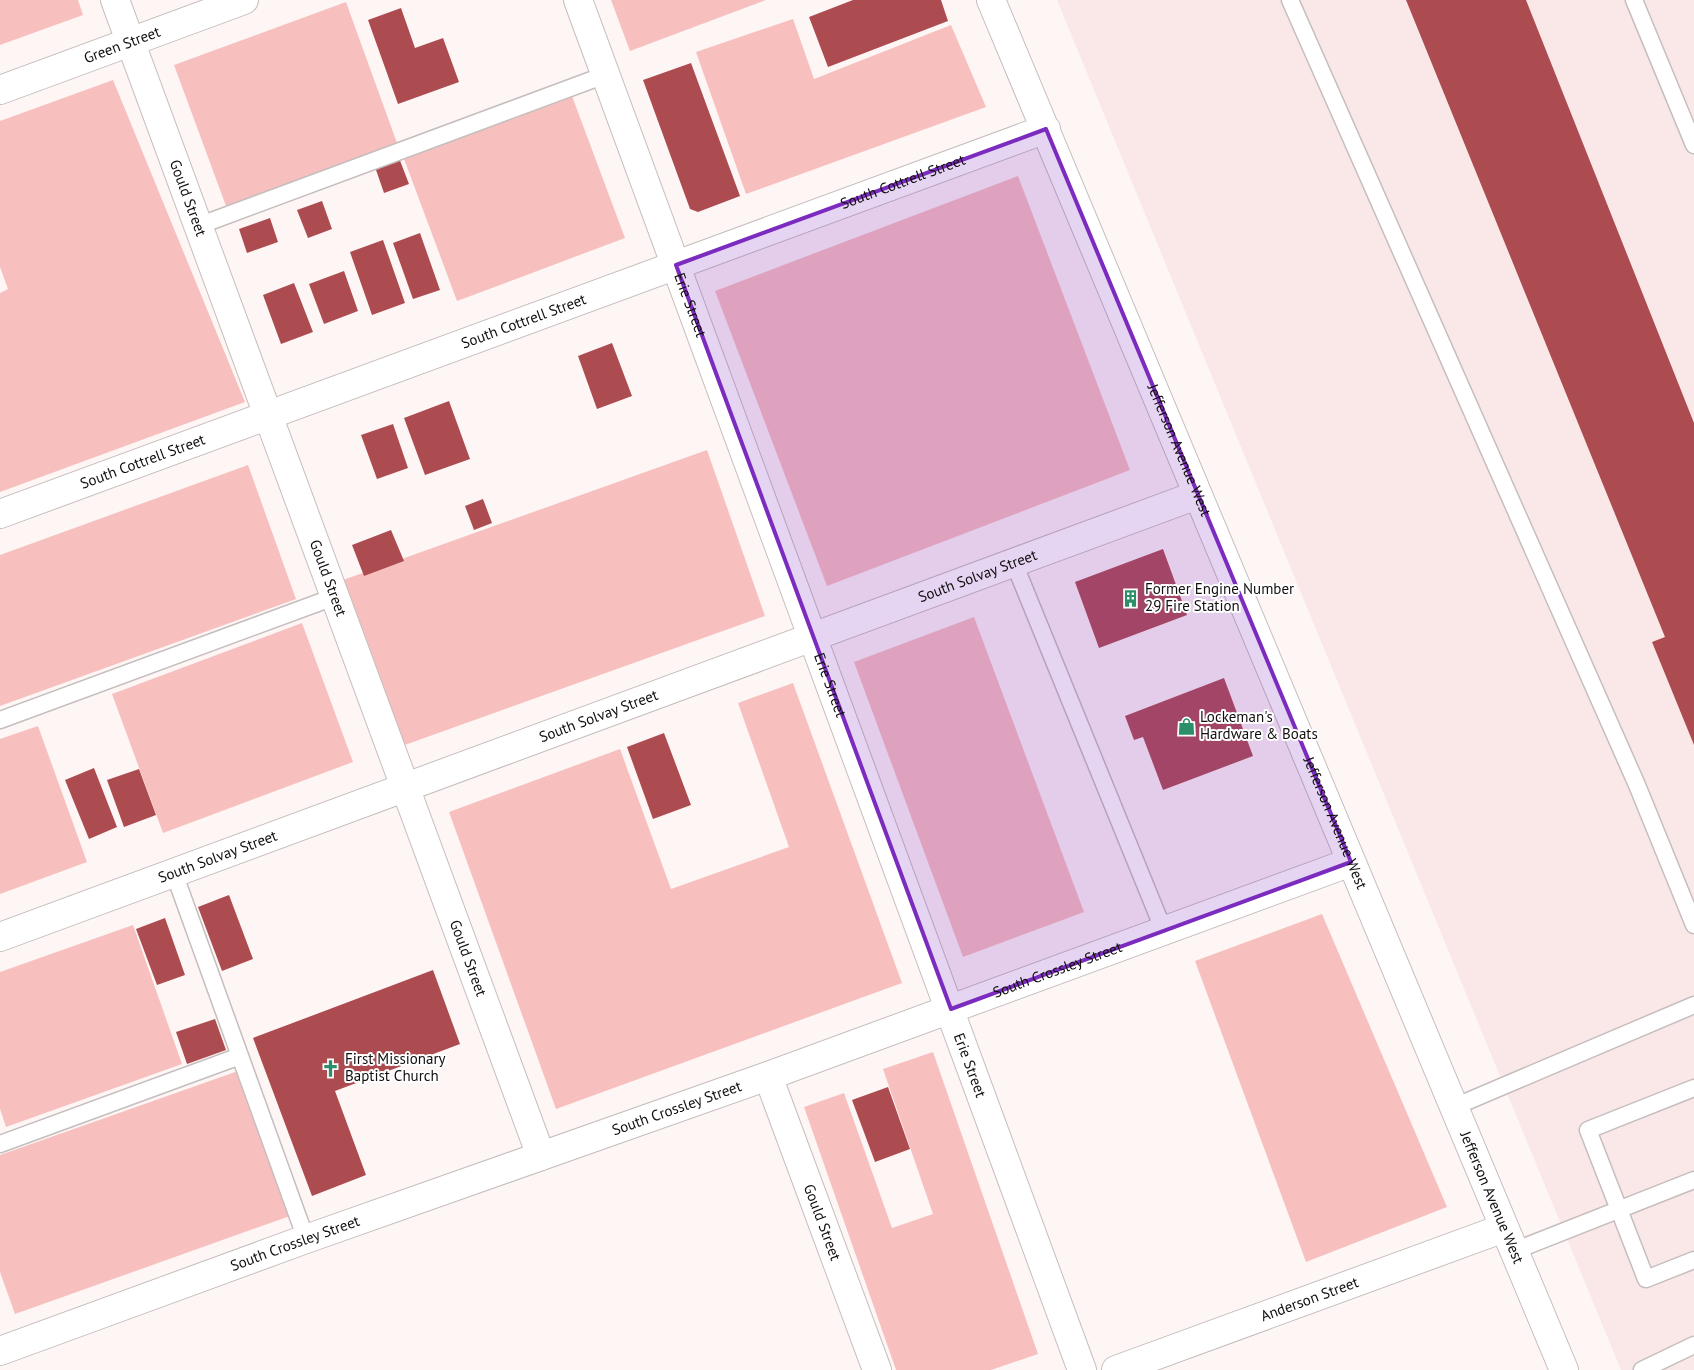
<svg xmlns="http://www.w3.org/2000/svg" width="1694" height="1370" viewBox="0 0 1694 1370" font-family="'PT Sans',sans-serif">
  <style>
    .built { fill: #fae8e8 }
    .green { fill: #f7c0bf }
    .building { fill: #ac4b50 }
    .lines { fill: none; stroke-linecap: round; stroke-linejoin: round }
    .service-casing { stroke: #c6bebe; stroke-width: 19 }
    .minor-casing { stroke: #c6bebe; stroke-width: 30 }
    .secondary-casing { stroke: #c6bebe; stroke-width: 30 }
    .service { stroke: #fff; stroke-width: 16 }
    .minor { stroke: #fff; stroke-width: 28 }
    .secondary { stroke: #fff; stroke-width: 28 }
    .marked { fill: #7b2cbf; fill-opacity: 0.2; stroke: #7b2cbf; stroke-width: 4; stroke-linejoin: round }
    .labels { text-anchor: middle; stroke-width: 4; stroke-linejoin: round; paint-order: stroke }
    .street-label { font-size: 15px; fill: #110e0e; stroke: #fff }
    .poi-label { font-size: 15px; fill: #110e0e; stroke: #fff; text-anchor: start }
  </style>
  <rect width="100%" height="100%" fill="#fef5f5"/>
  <path class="built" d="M1057,0H1694V1370H1621Z"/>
  <path class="green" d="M0,0H78L83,15L0,45Z
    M611,0H766L630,51Z
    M346,2L397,143L226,206L174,65Z
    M793,19L814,79L951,25L986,107L746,194L696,52Z
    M113,80L245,402L0,492V293L8,289L0,267V121Z
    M572,96L625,238L457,301L404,159Z
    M1018,176L1130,470L827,586L715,291Z
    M707,450L765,616L402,746L343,580Z
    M248,465L296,599L0,706V555Z
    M974,617L1084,912L963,957L854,662Z
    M302,623L353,762L163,833L112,694Z
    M793,683L902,983L556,1109L449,812L620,749L671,889L789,847L738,703Z
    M38,726L87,862L0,894V739Z
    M1322,914L1447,1207L1306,1262L1195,961Z
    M133,925L182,1064L6,1127L0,1109V972Z
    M933,1052L1038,1354L991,1370H896L804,1107L844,1093L892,1228L933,1214L883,1069Z
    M238,1071L290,1216L15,1314L0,1272V1155Z"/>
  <path class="building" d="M853,0H941L948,21L828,67L809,17Z
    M1406,0H1526L1694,423V745L1652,642L1665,637Z
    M401,8L415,48L443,38L459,82L398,104L368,20Z
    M691,63L740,196L698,212L690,209L643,80Z
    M399,158L409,184L384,193L375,167Z
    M322,201L332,229L308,238L297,210Z
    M270,218L278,242L247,253L239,229Z
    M420,233L440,290L413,299L393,243Z
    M383,240L405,303L372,315L350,252Z
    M344,271L358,311L324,324L309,284Z
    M294,283L313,332L281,344L263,295Z
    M612,343L632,396L597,409L578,356Z
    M449,401L470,459L425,475L404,418Z
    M393,424L408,468L377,479L361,435Z
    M483,499L492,523L474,530L465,506Z
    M391,530L404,561L364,576L352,545Z
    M1163,549L1187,615L1099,648L1075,582Z
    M1224,678L1253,756L1163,790L1143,737L1134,740L1125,716Z
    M664,733L691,805L653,819L627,747Z
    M94,768L117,827L89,839L65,780Z
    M139,769L156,815L124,827L107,780Z
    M229,895L253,959L222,971L198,907Z
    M165,918L185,975L157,985L136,929Z
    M433,970L460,1044L335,1091L366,1175L312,1196L253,1038Z
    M215,1019L226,1050L187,1064L176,1032Z
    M888,1087L910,1149L875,1162L852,1100Z"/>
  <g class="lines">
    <defs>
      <path id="service" d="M1290,0L1637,785L1694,925
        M1634,0L1694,145
        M198,226L605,75
        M1014,563L1164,931
        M0,720L334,597
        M174,873L306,1239
        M1694,1088L1588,1130L1646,1279L1694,1260
        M1454,1107L1694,1005
        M0,1144L240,1056
        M1514,1251L1694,1180
        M1642,1370L1694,1345"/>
      <g id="minor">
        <path id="s1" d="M115,0L541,1156"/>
        <path id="s2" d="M578,0L1082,1370"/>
        <path id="s3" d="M0,90L244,0"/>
        <path id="s4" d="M0,514L1046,129"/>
        <path id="s5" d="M0,937L1197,495"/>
        <path id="s6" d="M768,1076L877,1370"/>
        <path id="s7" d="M0,1351L306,1239L768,1076L1351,862"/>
        <path id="s8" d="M1116,1370L1504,1228"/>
      </g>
      <g id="secondary">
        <path id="s9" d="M991,0L1564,1370"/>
      </g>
    </defs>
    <use href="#service" class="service-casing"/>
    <use href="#minor" class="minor-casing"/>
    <use href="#secondary" class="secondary-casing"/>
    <use href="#service" class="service"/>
    <use href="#minor" class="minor"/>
    <use href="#secondary" class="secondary"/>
  </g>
  <path class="marked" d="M1046,129L1351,862L951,1009L676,265Z"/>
  <defs>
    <symbol id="building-bare" viewBox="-9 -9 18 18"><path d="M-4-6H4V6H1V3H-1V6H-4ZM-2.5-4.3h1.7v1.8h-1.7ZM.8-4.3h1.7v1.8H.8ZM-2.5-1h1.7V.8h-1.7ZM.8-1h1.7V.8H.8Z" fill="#2d8f6a" stroke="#fff" stroke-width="2.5" paint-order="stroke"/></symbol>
    <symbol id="shop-bare" viewBox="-9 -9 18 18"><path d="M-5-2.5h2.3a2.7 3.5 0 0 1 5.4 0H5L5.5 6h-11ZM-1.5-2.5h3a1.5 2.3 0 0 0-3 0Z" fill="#2d8f6a" stroke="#fff" stroke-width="2.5" paint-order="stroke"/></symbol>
    <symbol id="church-bare" viewBox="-9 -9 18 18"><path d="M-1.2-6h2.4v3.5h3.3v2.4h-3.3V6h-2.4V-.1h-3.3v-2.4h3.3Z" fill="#2d8f6a" stroke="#fff" stroke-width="2.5" paint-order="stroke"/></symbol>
  </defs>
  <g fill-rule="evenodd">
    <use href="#building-bare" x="1118" y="586" width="25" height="25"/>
    <use href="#shop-bare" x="1174" y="714" width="25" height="25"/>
    <use href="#church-bare" x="318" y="1056" width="25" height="25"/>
  </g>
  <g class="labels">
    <g class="street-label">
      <text dy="5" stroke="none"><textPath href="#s3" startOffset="130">Green Street</textPath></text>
      <text dy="5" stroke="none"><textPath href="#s4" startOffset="962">South Cottrell Street</textPath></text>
      <text dy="5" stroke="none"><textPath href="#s1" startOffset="211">Gould Street</textPath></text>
      <text dy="5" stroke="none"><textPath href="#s2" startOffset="325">Erie Street</textPath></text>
      <text dy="5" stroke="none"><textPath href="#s4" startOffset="558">South Cottrell Street</textPath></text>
      <text dy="5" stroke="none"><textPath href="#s9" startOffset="488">Jefferson Avenue West</textPath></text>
      <text dy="5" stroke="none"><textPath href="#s4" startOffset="152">South Cottrell Street</textPath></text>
      <text dy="5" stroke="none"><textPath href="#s5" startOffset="1042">South Solvay Street</textPath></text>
      <text dy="5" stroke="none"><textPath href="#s1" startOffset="616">Gould Street</textPath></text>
      <text dy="5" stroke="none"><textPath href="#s2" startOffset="730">Erie Street</textPath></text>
      <text dy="5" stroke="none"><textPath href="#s5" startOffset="638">South Solvay Street</textPath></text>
      <text dy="5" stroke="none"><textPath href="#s9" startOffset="892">Jefferson Avenue West</textPath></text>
      <text dy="5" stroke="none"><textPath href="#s5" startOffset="232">South Solvay Street</textPath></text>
      <text dy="5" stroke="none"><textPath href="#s1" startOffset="1021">Gould Street</textPath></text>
      <text dy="5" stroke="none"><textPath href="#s7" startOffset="1124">South Crossley Street</textPath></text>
      <text dy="5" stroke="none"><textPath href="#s2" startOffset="1135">Erie Street</textPath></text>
      <text dy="5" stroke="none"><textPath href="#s7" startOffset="719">South Crossley Street</textPath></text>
      <text dy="5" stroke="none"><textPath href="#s9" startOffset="1298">Jefferson Avenue West</textPath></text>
      <text dy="5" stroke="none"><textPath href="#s6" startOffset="156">Gould Street</textPath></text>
      <text dy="5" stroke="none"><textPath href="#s7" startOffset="314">South Crossley Street</textPath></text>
      <text dy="5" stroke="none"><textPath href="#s8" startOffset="206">Anderson Street</textPath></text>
    </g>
    <g class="poi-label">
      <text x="1145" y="594">Former Engine Number<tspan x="1145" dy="17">29 Fire Station</tspan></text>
      <text x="1200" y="722">Lockeman's<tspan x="1200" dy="17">Hardware &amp; Boats</tspan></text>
      <text x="345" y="1064">First Missionary<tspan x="345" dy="17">Baptist Church</tspan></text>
    </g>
  </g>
</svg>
